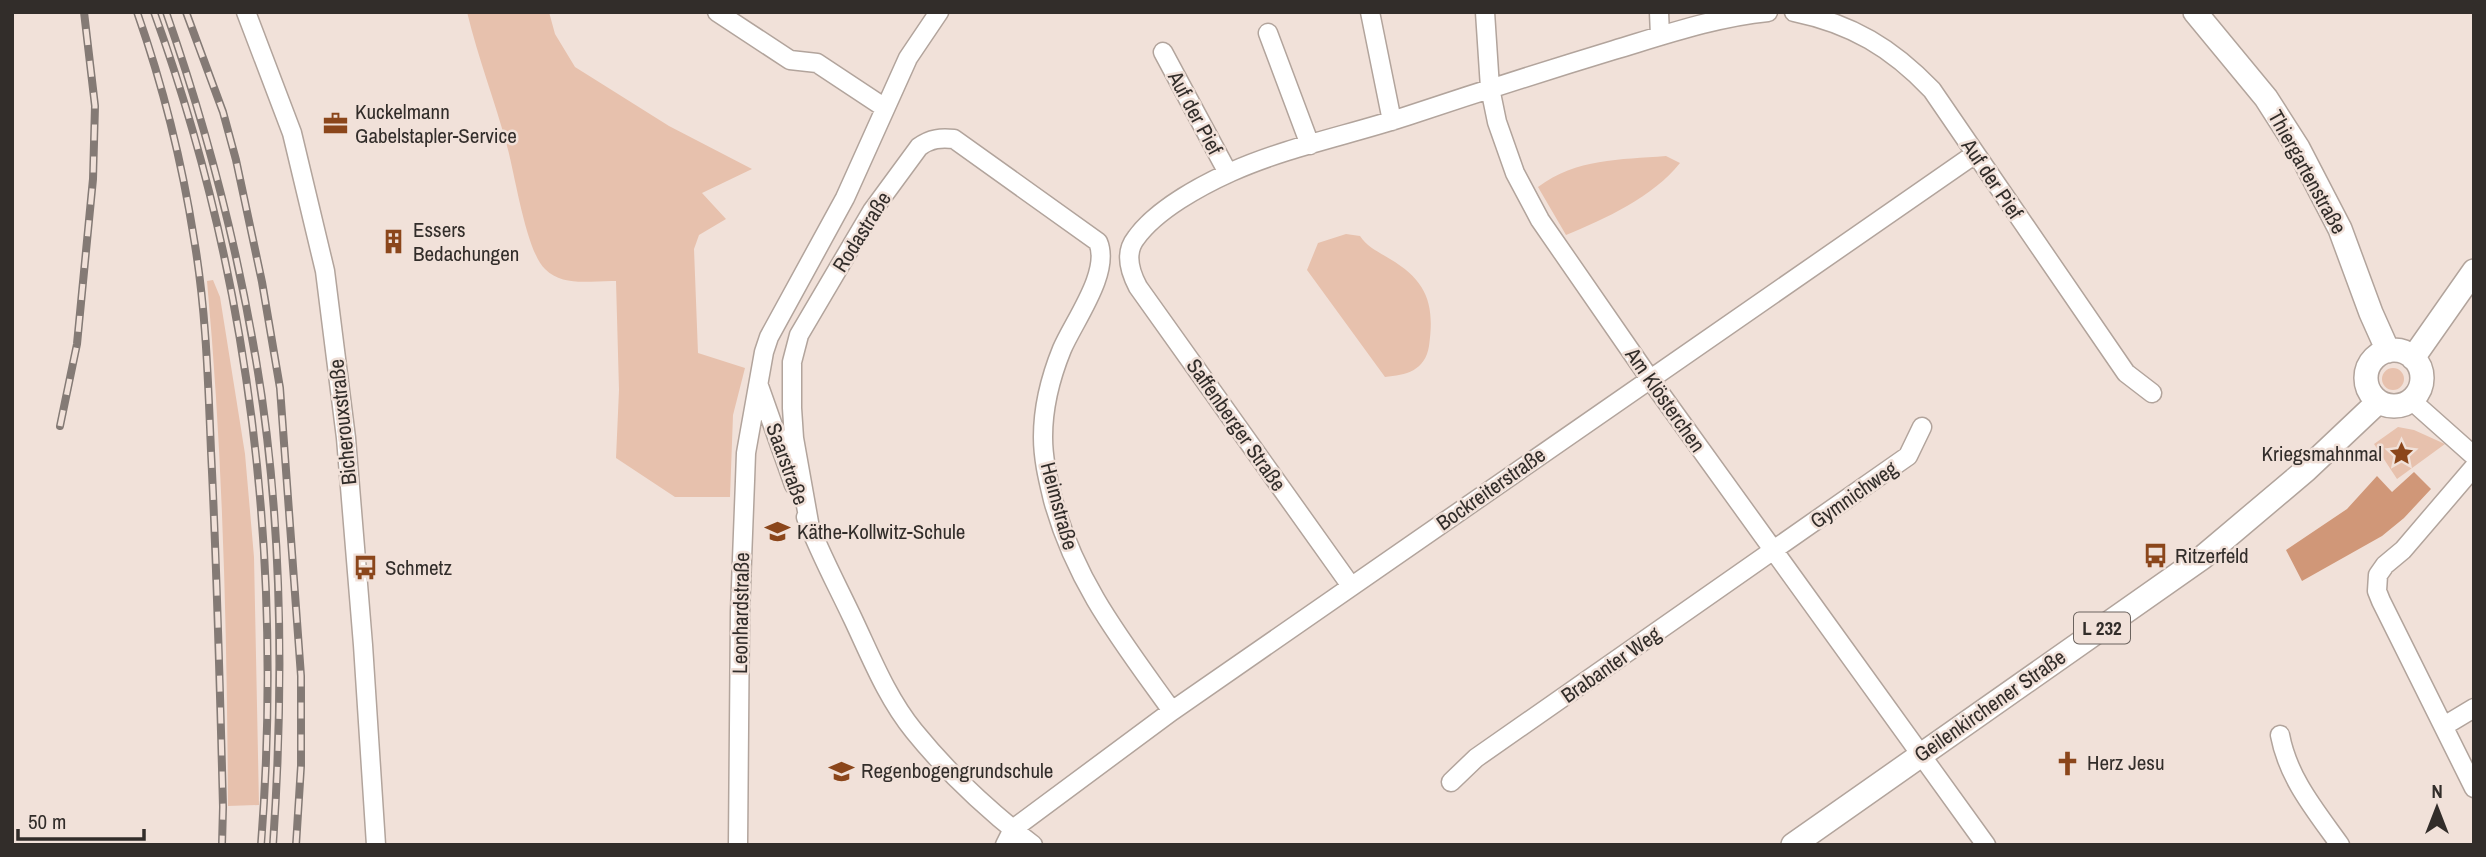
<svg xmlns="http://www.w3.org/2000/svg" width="2486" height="857" viewBox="0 0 2486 857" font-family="'Archivo Narrow',sans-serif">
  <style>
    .green { fill: #e7c1ad }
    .water { fill: #d09778 }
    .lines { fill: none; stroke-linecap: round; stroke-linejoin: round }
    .minor-casing { stroke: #b2a49c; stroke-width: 21 }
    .major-casing { stroke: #b2a49c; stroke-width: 26 }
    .minor { stroke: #fff; stroke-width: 18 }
    .major { stroke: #fff; stroke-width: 23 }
    .rail-casing { stroke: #847a75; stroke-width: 8 }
    .rail { stroke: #f1e1d9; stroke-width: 5; stroke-dasharray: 16; stroke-linecap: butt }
    .labels { text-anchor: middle; stroke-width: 5; stroke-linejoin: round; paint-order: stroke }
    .shield { fill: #f1e1d9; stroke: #6b635e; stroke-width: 2 }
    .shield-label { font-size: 19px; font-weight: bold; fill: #322d2a }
    .poi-label { font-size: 21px; fill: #322d2a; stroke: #f1e1d9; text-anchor: start }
    .street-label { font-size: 21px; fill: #322d2a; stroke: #f1e1d9 }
  </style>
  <rect width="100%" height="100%" fill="#f1e1d9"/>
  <path class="green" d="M467,12H549L555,34L575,67L669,126L752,169L702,193L726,219L699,235L694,249L698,353L745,368L733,415L730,497H675L616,458L619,390L616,281C593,280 564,288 545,269C526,251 515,174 507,146C495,101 478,58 467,12Z
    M1666,156L1680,163C1653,197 1605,219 1566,235L1538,187C1577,158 1619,160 1666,156Z
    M1346,234L1360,236C1367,247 1379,252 1390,259C1427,281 1435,304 1429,346C1425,371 1406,375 1385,377L1307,270L1318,243Z
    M213,280L220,297L245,454L254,557L259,805L228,806C227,631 223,455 207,281Z
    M2382 379a11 11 0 1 1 22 0a11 11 0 1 1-22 0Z
    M2398,427L2414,430L2445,444L2397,479L2374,444Z"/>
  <path class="water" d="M2414,472L2431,489L2404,518L2382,536L2302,581L2286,550L2347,509L2377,476L2392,492Z"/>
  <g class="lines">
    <defs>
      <path id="minor" d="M246,12L292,133L325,271L346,438L363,645L376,845
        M717,12L790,60L817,63L885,108
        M1370,12L1392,121
        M1485,12L1490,88L1497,122L1515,173L1540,220L1650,379L1986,845
        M1659,12L1660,36
        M1794,12C1852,24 1892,48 1932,90L2126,373L2152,393
        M1268,33L1310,145
        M1163,52L1228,173
        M759,386L794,485
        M2411,400L2474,456
        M2474,467L2403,550L2385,565L2378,575L2377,591L2381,601L2474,788
        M806,517C819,552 837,585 853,619C871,657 887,698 914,731C948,773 990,812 1033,845
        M810,528L794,438L792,408V362L799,335L872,211L919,147C931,138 941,138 954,139L1098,242C1111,272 1074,321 1062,349C1051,376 1043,408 1043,437C1043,459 1048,479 1053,500C1076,584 1122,641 1172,711
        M1351,586L1138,287C1130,272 1124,253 1136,238C1156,210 1200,186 1231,172C1287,147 1349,135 1407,116C1476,93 1545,71 1614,50C1664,35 1716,17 1768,12
        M2444,726L2474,708
        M2280,735C2288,778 2315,810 2340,845
        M1451,782L1476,758L1908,456L1922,427
        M738,845L740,612L745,481L746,453L764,352L769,337L845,198L908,58L939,12
        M1005,845L1013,829L1172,711L1975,154"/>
      <path id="major" d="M2195,12L2266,98L2298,148L2340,229L2371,313L2388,351
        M2366 378a28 28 0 1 1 56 0a28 28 0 1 1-56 0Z
        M2413,358L2474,271
        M1793,845L2203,557L2306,470L2378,402"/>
    </defs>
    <use href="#minor" class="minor-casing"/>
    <use href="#major" class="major-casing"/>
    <use href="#minor" class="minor"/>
    <use href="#major" class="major"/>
    <defs>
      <path id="rail" d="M137,12C163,86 182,162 194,239C206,309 208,380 211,451C217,570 220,688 223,807L222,845
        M154,12C251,278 283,563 261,845
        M166,12C206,126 236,241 256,360C283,519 284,684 273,845
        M186,12L223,112L236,160L262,282L280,388L301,676V766L296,845
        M60,426L77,344L93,179L95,106L84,12"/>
    </defs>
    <use href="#rail" class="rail-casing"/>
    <use href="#rail" class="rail"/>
  </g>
  <defs>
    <symbol id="office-bare" viewBox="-9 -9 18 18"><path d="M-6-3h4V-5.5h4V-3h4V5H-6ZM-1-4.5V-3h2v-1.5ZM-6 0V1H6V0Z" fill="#8b461b" stroke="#f1e1d9" stroke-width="2.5" paint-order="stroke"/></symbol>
    <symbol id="building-bare" viewBox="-9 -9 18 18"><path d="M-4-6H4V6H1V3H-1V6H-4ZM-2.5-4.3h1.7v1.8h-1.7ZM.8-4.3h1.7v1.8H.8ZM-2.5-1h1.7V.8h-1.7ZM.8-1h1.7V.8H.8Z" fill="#8b461b" stroke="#f1e1d9" stroke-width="2.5" paint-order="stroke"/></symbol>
    <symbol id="sight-bare" viewBox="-9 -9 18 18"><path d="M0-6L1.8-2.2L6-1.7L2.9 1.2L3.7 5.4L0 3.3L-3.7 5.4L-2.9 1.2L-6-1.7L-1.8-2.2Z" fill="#8b461b" stroke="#f1e1d9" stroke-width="2.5" paint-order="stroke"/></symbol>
    <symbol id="school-bare" viewBox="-9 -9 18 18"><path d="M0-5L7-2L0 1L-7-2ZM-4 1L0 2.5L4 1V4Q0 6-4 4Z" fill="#8b461b" stroke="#f1e1d9" stroke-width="2.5" paint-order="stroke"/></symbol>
    <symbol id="bus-bare" viewBox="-9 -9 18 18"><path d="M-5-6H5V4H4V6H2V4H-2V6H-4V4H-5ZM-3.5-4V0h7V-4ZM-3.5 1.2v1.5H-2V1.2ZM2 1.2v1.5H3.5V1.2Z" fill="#8b461b" stroke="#f1e1d9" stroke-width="2.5" paint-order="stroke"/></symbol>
    <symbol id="church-bare" viewBox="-9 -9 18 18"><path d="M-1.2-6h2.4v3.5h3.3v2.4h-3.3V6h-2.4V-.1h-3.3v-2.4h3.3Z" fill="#8b461b" stroke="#f1e1d9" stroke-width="2.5" paint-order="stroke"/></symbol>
  </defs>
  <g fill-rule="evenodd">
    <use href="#office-bare" x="318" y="106" width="35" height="35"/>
    <use href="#building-bare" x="376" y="224" width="35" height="35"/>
    <use href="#sight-bare" x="2384" y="436" width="35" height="35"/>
    <use href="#school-bare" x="760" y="514" width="35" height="35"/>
    <use href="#bus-bare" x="2138" y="538" width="35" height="35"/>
    <use href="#bus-bare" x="348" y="550" width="35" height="35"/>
    <use href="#church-bare" x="2050" y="746" width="35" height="35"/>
    <use href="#school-bare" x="824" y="754" width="35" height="35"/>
  </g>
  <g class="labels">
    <rect class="shield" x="2074" y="612.5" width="56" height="31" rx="5"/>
    <g class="shield-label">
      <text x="2102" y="635">L 232</text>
    </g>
    <g class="poi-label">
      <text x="355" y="119">Kuckelmann<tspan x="355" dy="24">Gabelstapler-Service</tspan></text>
      <text x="413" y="237">Essers<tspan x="413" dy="24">Bedachungen</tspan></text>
      <text x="2382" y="461" text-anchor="end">Kriegsmahnmal</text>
      <text x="797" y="539">Käthe-Kollwitz-Schule</text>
      <text x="2175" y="563">Ritzerfeld</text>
      <text x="385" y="575">Schmetz</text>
      <text x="2087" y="770">Herz Jesu</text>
      <text x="861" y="778">Regenbogengrundschule</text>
    </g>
    <g class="street-label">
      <text transform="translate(1195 113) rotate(62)" y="7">Auf der Pief</text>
      <text transform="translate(2307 172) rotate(61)" y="7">Thiergartenstraße</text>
      <text transform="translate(1992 179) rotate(56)" y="7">Auf der Pief</text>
      <text transform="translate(862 232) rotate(-58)" y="7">Rodastraße</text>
      <text transform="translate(1665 400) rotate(55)" y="7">Am Klösterchen</text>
      <text transform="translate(343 422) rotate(-96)" y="7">Bicherouxstraße</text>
      <text transform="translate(1236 425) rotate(55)" y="7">Saffenberger Straße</text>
      <text transform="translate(787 464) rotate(70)" y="7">Saarstraße</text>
      <text transform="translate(1491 489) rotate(-35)" y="7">Bockreiterstraße</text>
      <text transform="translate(1854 495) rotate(-35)" y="7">Gymnichweg</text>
      <text transform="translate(1059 506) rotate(75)" y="7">Heimstraße</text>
      <text transform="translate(741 613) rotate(-89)" y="7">Leonhardstraße</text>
      <text transform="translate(1611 665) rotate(-35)" y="7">Brabanter Weg</text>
      <text transform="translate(1990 706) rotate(-35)" y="7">Geilenkirchener Straße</text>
    </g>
  </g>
  <rect width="2486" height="857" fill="none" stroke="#322d2a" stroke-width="28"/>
  <g transform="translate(2437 808)" stroke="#f1e1d9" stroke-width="5" paint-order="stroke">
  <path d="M0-5L12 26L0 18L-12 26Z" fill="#322d2a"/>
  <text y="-10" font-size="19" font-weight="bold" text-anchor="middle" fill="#322d2a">N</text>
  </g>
  <path d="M18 829v10h126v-10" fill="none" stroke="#322d2a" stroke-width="3.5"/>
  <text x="28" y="829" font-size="21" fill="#322d2a" stroke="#f1e1d9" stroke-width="5" paint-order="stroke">50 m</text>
</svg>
